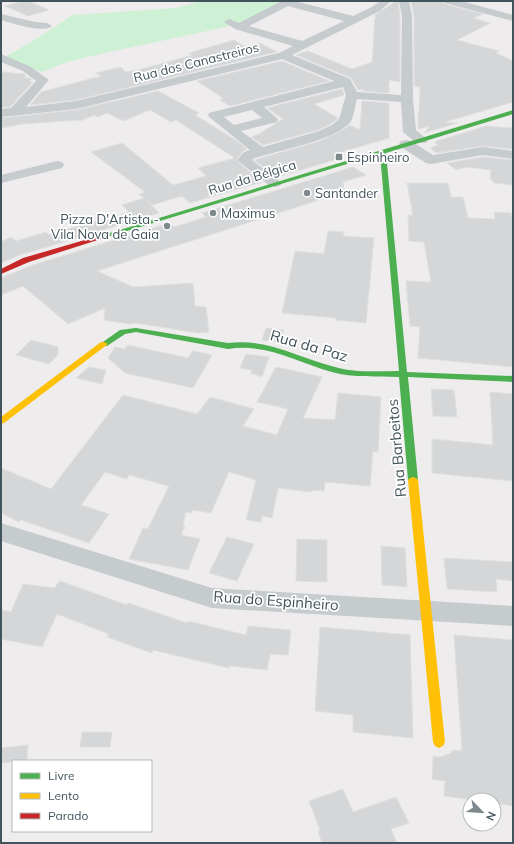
<svg xmlns="http://www.w3.org/2000/svg" width="514" height="844" viewBox="0 0 514 844" font-family="Mulish,sans-serif">
  <style>
    .green { fill: #cef0d4 }
    .building { fill: #d5d6d7; stroke: #dfdfe0 }
    .lines { fill: none; stroke-linecap: round; stroke-linejoin: round }
    .street { fill: #c6cbcd; fill-rule: evenodd }
    .fast { fill: #4caf50; fill-rule: evenodd }
    .slow { fill: #ffc107; fill-rule: evenodd }
    .jam { fill: #c62828; fill-rule: evenodd }
    .poi-dot { fill: #7e898e; stroke: #fff; stroke-width: 1.5 }
    .labels { text-anchor: middle; stroke-width: 3.5; stroke-linejoin: round; paint-order: stroke }
    .far-street-label { font-size: 13px; fill: #42545b; stroke: #fff }
    .far-poi-label { font-size: 13px; fill: #42545b; stroke: #fff; text-anchor: start }
    .street-label { font-size: 15px; fill: #42545b; stroke: #fff }
  </style>
  <rect width="100%" height="100%" fill="#eeeced"/>
  <path class="green" d="M202,1H286L288,6L245,27L239,24L96,55L67,62L42,72L5,57L36,39L73,15L176,8Z"/>
  <path class="building" d="M23,1H28L49,10L28,16L5,6Z
    M396,1H398L400,16V82L389,80V93L363,91V89L358,90L351,78L296,55L308,51L352,69L372,62L375,18L377,17L374,16Z
    M411,1H442L445,4L483,14L473,18L490,23L457,40L499,51L496,53L513,61V102L445,122L457,123L424,133L430,126L418,129V113H419L420,87L414,86V16Z
    M234,40L246,47L260,43L277,52L76,100L30,105L41,92L101,76L96,73L121,67L125,72L138,70L193,55L189,53Z
    M282,61L329,81L230,106L220,100L223,98L197,81Z
    M1,72L24,74L26,75L24,78H30L31,79L29,82H33L10,107H1Z
    M342,89L344,95L314,104L338,118L331,124L318,130L263,145L251,137L259,134L283,119L267,108Z
    M158,91L199,113L195,115L237,141L247,149L243,151L236,160L262,182L190,203L182,196L152,205L139,194L145,192L91,152L122,143L173,185L206,176L198,168L235,158L176,120L171,122L150,110L123,121L107,113L98,117L94,115L80,121L78,120L22,124L1,128V118L76,110Z
    M362,101L389,103V138L335,154L341,158L277,177L254,160L320,141L343,130L350,125L360,130Z
    M486,126L513,128V149L483,146L436,153L430,148L438,145L434,142Z
    M483,157L513,160L512,185L494,183L490,178L491,170L467,167L456,170L447,163Z
    M353,167L366,175L343,182L344,192L97,271L133,287L193,283L195,306L206,307L209,332L198,333L136,323L130,324L104,320L105,308L68,324L23,286L1,295V278L33,265L170,223L174,227L206,217L202,213Z
    M407,183H448L451,197H463L468,218L495,219L494,212L511,213L513,224V367L418,358L420,327L410,326L406,281L431,282L424,242L409,241L408,215H413Z
    M144,198L159,213L20,255L1,263V242L11,237L16,241L46,232L49,235L99,220L101,221L129,212L122,205Z
    M328,231L344,232L343,236L374,238L366,323L335,320L336,318L282,313L295,251L324,254Z
    M266,328L284,330L281,342L262,340Z
    M31,340L58,347V355L49,364L16,355Z
    M128,345L188,358L193,351L212,355L193,388L125,373L108,358L115,347L125,349Z
    M246,354L269,357L262,377L251,373L252,370L240,368Z
    M89,367L106,370L102,384L76,378Z
    M276,367L322,377L303,418L335,420L338,393L381,397L378,452L373,451L370,486L325,482L324,491L312,490L311,492L278,488L272,518L262,516L261,522L246,520L256,480L229,472L211,513L193,510L191,513L186,512L183,525L185,526L181,535L200,539L188,570L129,559L143,528L148,529L169,486L129,475L127,479L105,472L81,505L109,514L89,543L21,520L19,522L1,513V468L51,489L123,395L197,414L210,397L254,409L243,426L277,435L288,409L257,402Z
    M431,389L454,390L457,417L433,416Z
    M490,392L513,394V481L432,473V439L493,445Z
    M227,537L254,544L237,581L209,573Z
    M297,539L327,540V582L296,581Z
    M381,546L405,548L407,587L382,585Z
    M444,558L513,562V581L496,579L497,592L447,589Z
    M60,581L127,605L128,603L187,623L188,621L246,635L248,626L291,630L288,655L270,654L267,670L230,666L229,668L153,650L152,653L107,637L109,634L57,614L42,647L1,639V610L11,612L23,584L54,588Z
    M320,627L410,635L413,738L353,732V715L315,711Z
    M454,635L513,640V806L494,803V800H473L444,796L445,781L432,779L433,756L440,757L451,753L453,750L462,751Z
    M82,732H112L110,747H80Z
    M28,745L27,760L1,763V748Z
    M343,789L353,812L396,797L409,823L391,829L397,843H322L318,831L320,830L309,801Z"/>
  <g class="lines">
    <path class="street" d="M282,1H295L353,16L372,7L380,1H391L380,11L292,55L350,79L357,92L401,95L402,16L399,1H409L412,16L413,99L416,130L428,140L426,143H416L403,132L401,102L357,99C355,106 354,117 350,123C335,140 277,151 254,158L252,160L282,183L280,186L275,187L270,186L237,160L244,152L250,150L208,116L209,113L334,81L282,59L76,109L1,117V109L11,108L36,81L23,71L1,62V54L31,67L49,80L26,107L76,101L279,53L293,46L235,29L224,22L229,19L239,23ZM288,6L344,21L302,41L249,26ZM343,87L346,95L339,119L332,125L319,131L263,147L241,131L277,122L278,119L264,107ZM252,110L262,118L234,125L224,117Z
      M444,1H461L513,15V21L445,3Z
      M1,14L35,22L47,23L52,26C45,34 11,23 1,20Z
      M406,140L411,141L433,155L483,147L513,151V159L483,155L431,164L426,163L401,147L399,144L401,141Z
      M57,161L62,162L64,165L62,168L1,183V175Z
      M1,523L212,588L513,606V626L212,608L1,541Z"/>
    <path class="fast" d="M513,110V114L386,153L407,372L513,376V382L408,377L418,480L416,482H410L408,480L399,377C378,376 353,378 332,372C296,362 267,343 228,349L136,332L125,334L107,346H104L100,344L120,330L136,328L228,343C268,338 298,358 335,367C355,373 378,371 399,371L380,154L104,238H100L98,237L100,236Z"/>
    <path class="slow" d="M101,342H104L108,344L4,423L1,424V417Z
      M413,477L416,478L418,480L445,742L443,746L439,748L435,746L433,742L408,480L410,478Z"/>
    <path class="jam" d="M102,235L104,236V238L29,262L1,274V269L23,258Z"/>
  </g>
  <g class="poi-dot">
    <rect x="335" y="153" width="8" height="8" rx="2"/>
    <circle cx="307" cy="193" r="4"/>
    <circle cx="213" cy="213" r="4"/>
    <circle cx="167" cy="226" r="4"/>
  </g>
  <g class="labels">
    <g class="far-street-label">
      <text transform="translate(196 62) rotate(-14)" y="5">Rua dos Canastreiros</text>
      <text transform="translate(252 177) rotate(-17)" y="5">Rua da Bélgica</text>
    </g>
    <g class="far-poi-label">
      <text x="347" y="162">Espinheiro</text>
      <text x="315" y="198">Santander</text>
      <text x="221" y="218">Maximus</text>
      <text x="159" y="224" text-anchor="end">Pizza D'Artista -<tspan x="159" dy="15">Vila Nova de Gaia</tspan></text>
    </g>
    <g class="street-label">
      <text transform="translate(309 346) rotate(16)" y="5">Rua da Paz</text>
      <text transform="translate(397 448) rotate(-95)" y="5">Rua Barbeitos</text>
      <text transform="translate(276 601) rotate(4)" y="5">Rua do Espinheiro</text>
    </g>
  </g>
  <rect width="514" height="844" fill="none" stroke="#42545b" stroke-width="4"/>
  <rect x="12" y="760" width="140" height="72" fill="#ffffff" stroke="#b3bbbd"/>
  <rect x="20" y="773" width="20" height="6" fill="#4caf50" stroke="#b3bbbd"/>
  <text x="48" y="780" font-size="12" fill="#42545b">Livre</text>
  <rect x="20" y="793" width="20" height="6" fill="#ffc107" stroke="#b3bbbd"/>
  <text x="48" y="800" font-size="12" fill="#42545b">Lento</text>
  <rect x="20" y="813" width="20" height="6" fill="#c62828" stroke="#b3bbbd"/>
  <text x="48" y="820" font-size="12" fill="#42545b">Parado</text>
  <g transform="translate(482 812) rotate(115)"><circle r="19" fill="#ffffff" stroke="#b3bbbd"/>
  <path d="M0-3L7 15L0 10L-7 15Z" fill="#7e898e"/>
  <text y="-6" font-size="11" font-weight="bold" text-anchor="middle" fill="#42545b">N</text>
  </g>
</svg>
